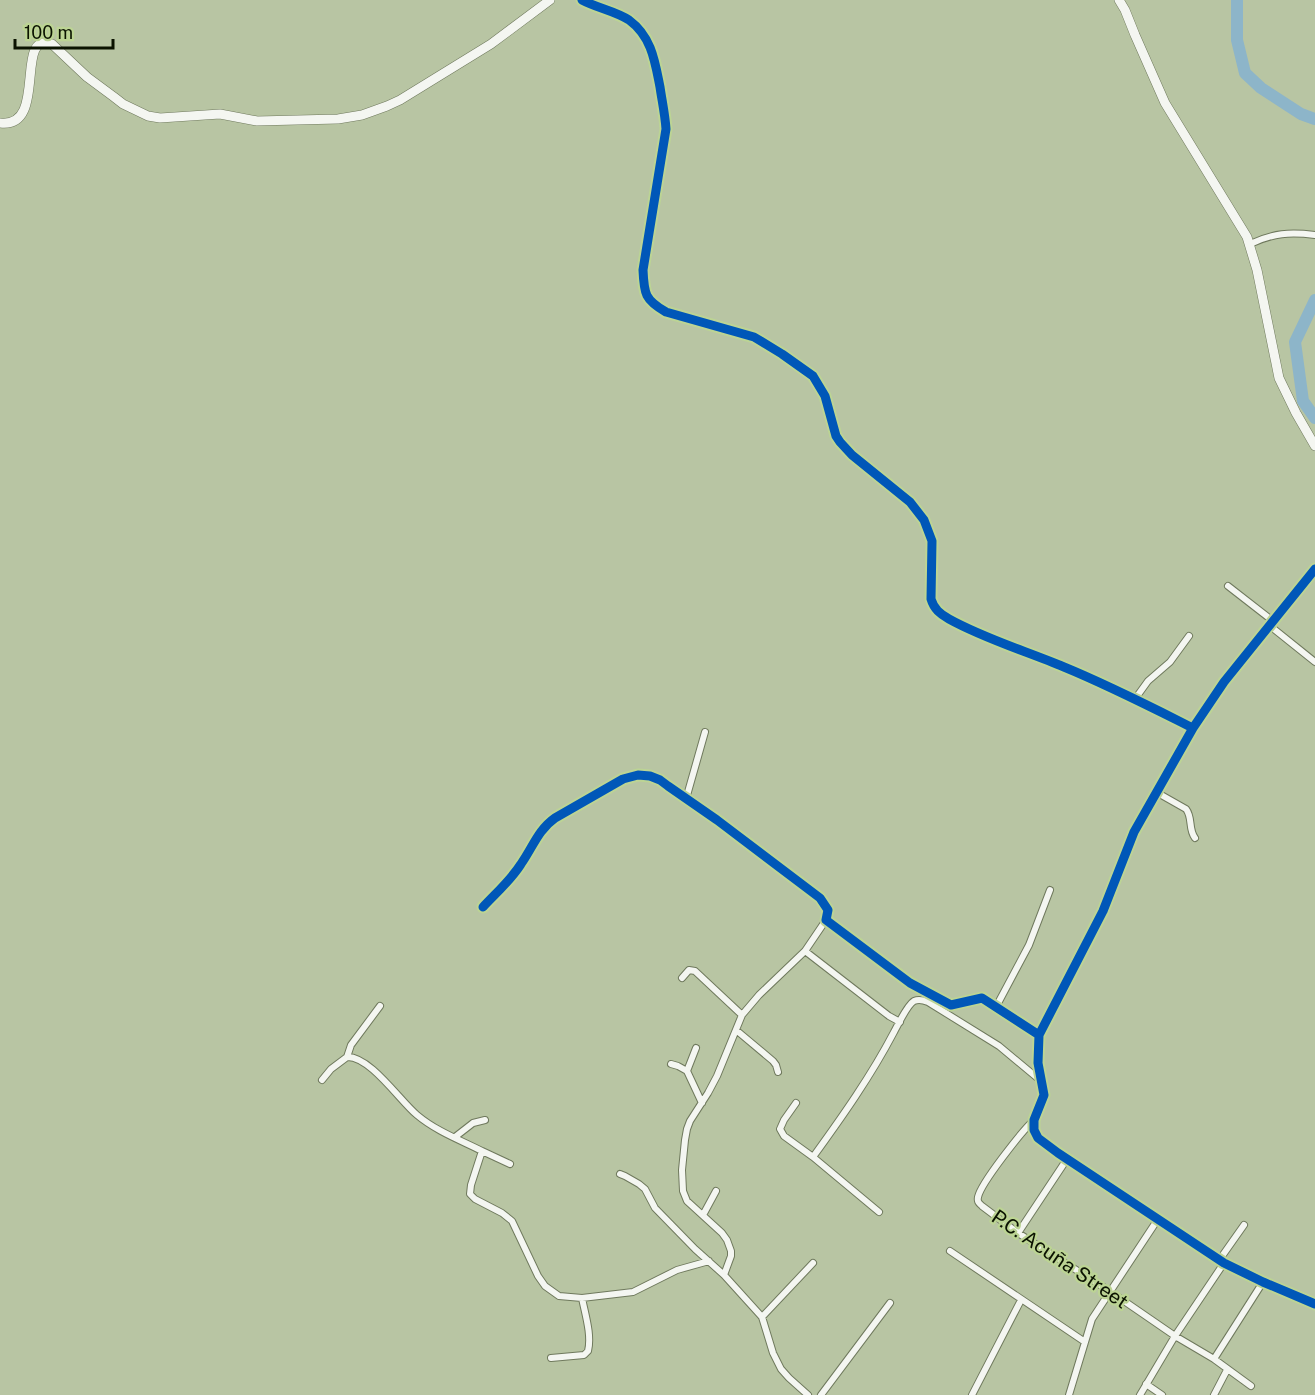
<svg xmlns="http://www.w3.org/2000/svg" width="1315" height="1395" viewBox="0 0 1315 1395" font-family="'Public Sans',sans-serif">
  <style>
    .lines { fill: none; stroke-linecap: round; stroke-linejoin: round }
    .river { stroke: #8db5c9; stroke-width: 12 }
    .street-casing { stroke: #6f795d; stroke-width: 8 }
    .secondary-casing { stroke: #6f795d; stroke-width: 10 }
    .street { stroke: #f4f6f1; stroke-width: 6 }
    .secondary { stroke: #f4f6f1; stroke-width: 9 }
    .cycleway-casing { stroke: #bcd494; stroke-width: 13 }
    .cycleway { stroke: #0057b8; stroke-width: 9 }
    .labels { text-anchor: middle; stroke-width: 4.5; stroke-linejoin: round; paint-order: stroke }
    .street-label { font-size: 20px; fill: #0b1300; stroke: #bcd494 }
  </style>
  <rect width="100%" height="100%" fill="#b8c5a3"/>
  <g class="lines">
    <path class="river" d="M1237,0V40L1245,73L1261,88L1301,114L1315,119
      M1315,300L1295,342L1303,401L1315,418"/>
    <defs>
      <path id="street" d="M1250,244C1273,233 1290,232 1315,235
        M1228,586L1273,621
        M1269,625L1315,662
        M1135,699L1148,681L1170,662L1189,636
        M1156,792L1186,809C1193,818 1188,829 1195,838
        M686,799L705,732
        M483,907C496,893 511,880 521,864C533,847 538,830 555,818L623,779L638,775L650,776L660,780L668,786L717,820L820,898L828,910L826,920L910,983L951,1005L982,998L1039,1035
        M805,951L889,1016L900,1022
        M682,978L689,970L695,971L742,1015
        M380,1006L351,1045L347,1057C370,1056 400,1101 417,1115C436,1131 460,1140 482,1151L471,1185L470,1194L475,1199L502,1213L512,1221L538,1276L545,1286L559,1296L582,1298L633,1292L677,1270L709,1261
        M996,1007L1029,945L1050,890
        M736,1030L773,1061L776,1065L778,1072
        M696,1048L687,1071L702,1103
        M671,1064L678,1066L687,1071
        M322,1080L331,1069L347,1057
        M796,1103L784,1120L780,1129L784,1136L813,1157
        M1034,1120C1022,1131 981,1183 978,1197C977,1202 979,1203 982,1206L1018,1233L1111,1292L1175,1336L1214,1359L1251,1386
        M455,1137L473,1123L485,1120
        M482,1151L510,1164
        M620,1174L625,1176L639,1184L645,1189L655,1208L695,1249L724,1275L762,1317L773,1353L781,1369L789,1378L808,1395
        M879,1212L813,1157C842,1117 871,1076 894,1032C898,1025 907,1005 914,1001C919,999 923,1000 928,1002L999,1046L1041,1081
        M703,1215L716,1191
        M1018,1233L1067,1159
        M950,1251L1085,1342
        M1220,1259L1244,1225
        M724,1275L731,1256V1251L727,1240L722,1233L687,1201L683,1191L682,1170L685,1140L687,1129L690,1121L708,1093L717,1076L742,1015L759,995L805,951L826,920
        M762,1317L813,1263
        M551,1358L584,1355L588,1351C592,1335 585,1314 582,1298
        M1214,1359L1263,1282
        M1146,1384L1162,1395
        M821,1395L890,1303
        M972,1395L1021,1300
        M1069,1395L1092,1319L1158,1219
        M1140,1395L1175,1336L1224,1263
        M1214,1395L1227,1370"/>
      <path id="secondary" d="M582,0C597,8 615,11 629,20C652,37 655,62 660,87C662,101 665,114 666,129L643,270C644,294 645,300 666,312L754,337L782,354L813,376L825,396L836,436L840,442L852,455L910,502L924,520L932,541L931,599C934,609 940,614 949,619C985,639 1026,651 1064,667C1108,685 1151,707 1193,728
        M1119,0L1125,10L1135,35L1165,103L1247,237L1257,270L1279,378L1296,413L1315,446
        M0,123C49,129 13,30 52,44L87,77L114,97L123,104L148,116L160,118L220,114L257,121L338,119L362,115L387,106L400,100L491,44L550,0
        M1315,569L1224,682L1193,728L1134,832L1103,911L1039,1035L1038,1063L1044,1095L1034,1120V1130L1038,1138L1058,1153L1224,1263L1263,1282L1315,1304"/>
    </defs>
    <use href="#street" class="street-casing"/>
    <use href="#secondary" class="secondary-casing"/>
    <use href="#street" class="street"/>
    <use href="#secondary" class="secondary"/>
    <defs>
      <path id="cycleway" d="M582,0C597,8 615,11 629,20C652,37 655,62 660,87C662,101 665,114 666,129L643,270C644,294 645,300 666,312L754,337L782,354L813,376L825,396L836,436L840,442L852,455L910,502L924,520L932,541L931,599C934,609 940,614 949,619C985,639 1026,651 1064,667C1108,685 1151,707 1193,728
        M1315,569L1224,682L1193,728L1134,832L1103,911L1039,1035L1038,1063L1044,1095L1034,1120V1130L1038,1138L1058,1153L1224,1263L1263,1282L1315,1304
        M483,907C496,893 511,880 521,864C533,847 538,830 555,818L623,779L638,775L650,776L660,780L668,786L717,820L820,898L828,910L826,920L910,983L951,1005L982,998L1039,1035"/>
    </defs>
    <use href="#cycleway" class="cycleway-casing"/>
    <use href="#cycleway" class="cycleway"/>
  </g>
  <g class="labels">
    <g class="street-label">
      <text transform="translate(1060 1259) rotate(34)" y="7">P.C. Acuña Street</text>
    </g>
  </g>
  <path d="M15 39v9h98v-9" fill="none" stroke="#0b1300" stroke-width="3"/>
  <text x="24" y="39" font-size="18" fill="#0b1300" stroke="#bcd494" stroke-width="4.5" paint-order="stroke">100 m</text>
</svg>
